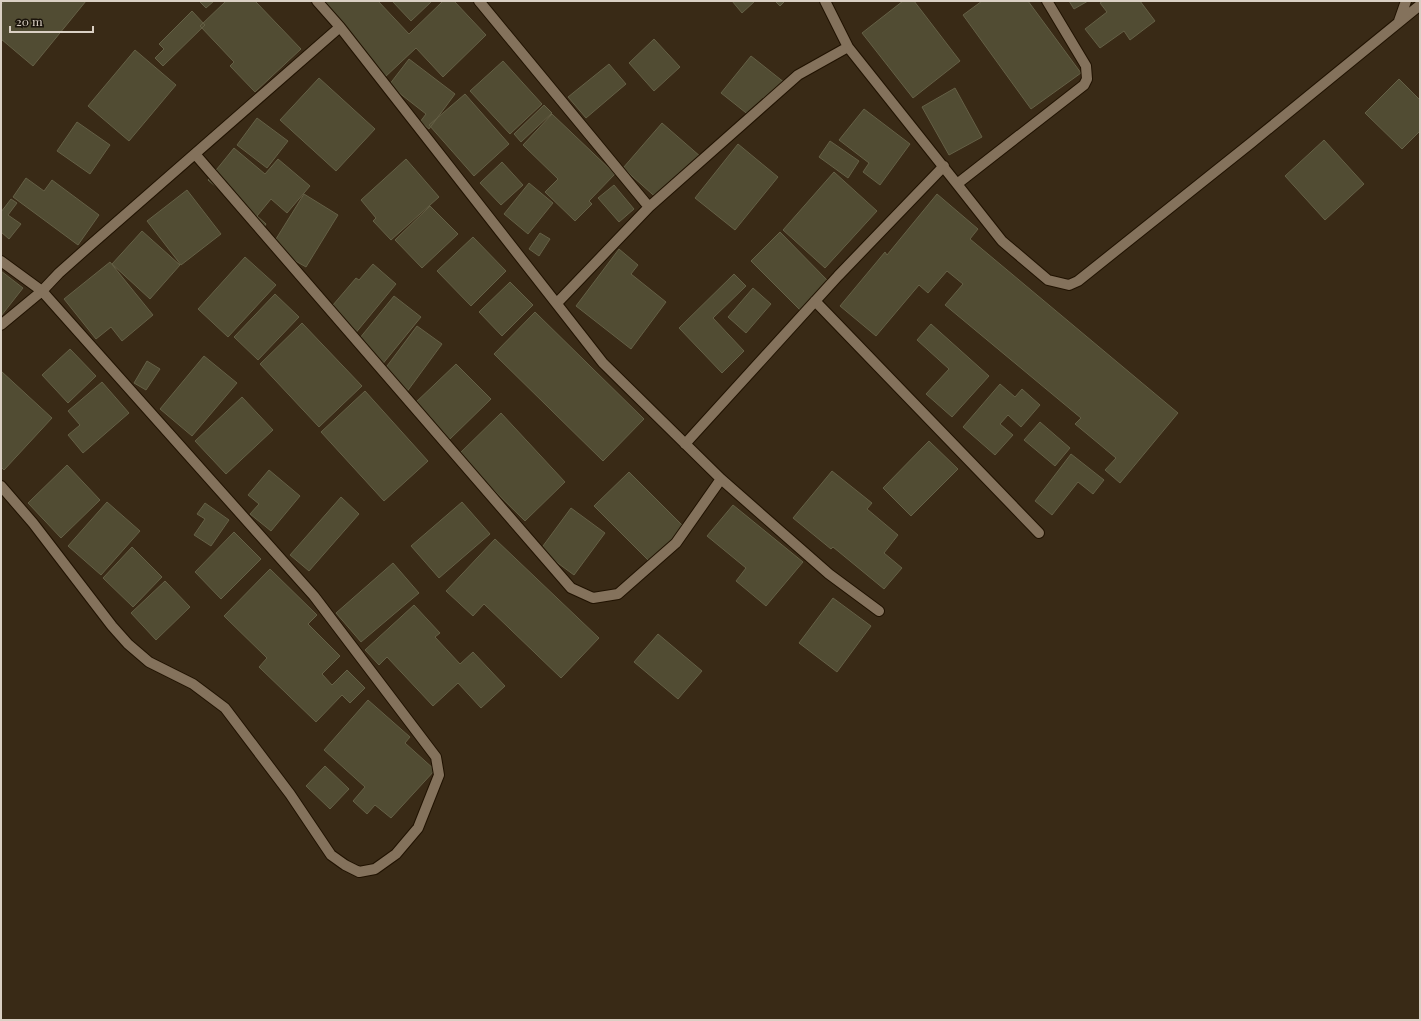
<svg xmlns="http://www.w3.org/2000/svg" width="1421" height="1021" viewBox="0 0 1421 1021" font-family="'Playfair Display',serif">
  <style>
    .building { fill: #514c33; stroke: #656046 }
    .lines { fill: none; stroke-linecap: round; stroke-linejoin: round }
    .minor-casing { stroke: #201201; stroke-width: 12 }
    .minor { stroke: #84725c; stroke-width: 10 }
  </style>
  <rect width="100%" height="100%" fill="#392a16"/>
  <path class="building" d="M4,1H86L33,66L1,39V5Z
    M199,1H214L206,8Z
    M226,1H255L301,49L255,92L230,66L234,62L200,26Z
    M327,1H378L409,34L443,1H454L486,35L443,77L416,48L384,78L318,9Z
    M392,1H432L411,21Z
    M732,1H755L742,13Z
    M775,1H785L780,6Z
    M903,1H914L960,61L913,98L862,33Z
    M982,1H1028L1081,73L1031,109L963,15Z
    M1069,1H1088L1074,9Z
    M1103,1H1140L1155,21L1130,40L1124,31L1100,48L1085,29L1107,12L1100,3Z
    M192,11L205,25L163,66L155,58L164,49L159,44Z
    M654,39L680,67L654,91L629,63Z
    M135,50L176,85L129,141L88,106Z
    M751,56L785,83L755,120L721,93Z
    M409,59L455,94L429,129L420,122L426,114L389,85Z
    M503,61L542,104L510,134L470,91Z
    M609,64L626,84L586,118L568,97Z
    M319,78L375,129L336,171L280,120Z
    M1399,79L1420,100V131L1402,149L1365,113Z
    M955,88L982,137L949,155L922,107Z
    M465,94L509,144L474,176L429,125Z
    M544,105L552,113L521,142L514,134Z
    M864,109L910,144L880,185L863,172L869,163L839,140Z
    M552,114L615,174L589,201L592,204L575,221L545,192L558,179L523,145Z
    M257,118L288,141L267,168L237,145Z
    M77,122L110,145L90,174L57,151Z
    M662,123L701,157L661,202L623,168Z
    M1324,140L1364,184L1325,220L1285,176Z
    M830,141L859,161L848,178L819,157Z
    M738,144L778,177L735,230L695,198Z
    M234,148L265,174L278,159L310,186L287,213L271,199L257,216L266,224L264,227L208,180Z
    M406,159L439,197L391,240L373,221L376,218L361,200Z
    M502,162L523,185L501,205L480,183Z
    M834,172L877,211L825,268L783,230Z
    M26,178L44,191L52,180L99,215L78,245L13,197Z
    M529,183L553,203L528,234L504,214Z
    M614,185L634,209L619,222L598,198Z
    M187,190L221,234L181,265L147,221Z
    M304,194L338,215L306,267L271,247Z
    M937,194L978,229L970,239L1178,413L1120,483L1105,470L1116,458L1075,424L1081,418L945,305L963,284L947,271L928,293L919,285L876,336L840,306L885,252L887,255Z
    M11,199L17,203L8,215L21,224L9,239L1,232V212Z
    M430,206L458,234L422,268L395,240Z
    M142,231L180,265L150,299L112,264Z
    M780,232L828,281L800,310L751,261Z
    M540,233L550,239L539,256L529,249Z
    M473,237L506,271L471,306L437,271Z
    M619,249L638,265L631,274L666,302L631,349L576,306Z
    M245,257L276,285L228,337L198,309Z
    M110,262L153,315L122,341L111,327L96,339L64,299Z
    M373,264L396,284L354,335L327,312L356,278L359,280Z
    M1,271L23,288L1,316Z
    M734,274L746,286L713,318L744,351L722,373L679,328Z
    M510,282L533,305L502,336L479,312Z
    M753,288L771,304L746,333L728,317Z
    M275,294L299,317L258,360L234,337Z
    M394,296L421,317L381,366L355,344Z
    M535,312L644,419L603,461L494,354Z
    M302,323L362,386L319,427L260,364Z
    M931,324L989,376L952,417L926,394L949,369L917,340Z
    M417,326L442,344L406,393L381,374Z
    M70,349L96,376L68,403L42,375Z
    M204,356L237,383L192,436L160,409Z
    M147,361L160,369L146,390L134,383Z
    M456,364L491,399L449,440L414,404Z
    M1,371L52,418L4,470L1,467Z
    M102,382L129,413L83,453L68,435L80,425L68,411Z
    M1000,384L1015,397L1022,389L1040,405L1021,427L1008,415L1000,424L1013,435L995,455L963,427Z
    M365,391L428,461L384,501L321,432Z
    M242,397L273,430L226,474L195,441Z
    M501,413L565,482L525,521L458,455Z
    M1040,422L1070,448L1055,466L1024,440Z
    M929,441L958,469L911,516L883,488Z
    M1071,454L1104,480L1093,494L1078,482L1052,515L1035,501Z
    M67,465L100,500L61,538L28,503Z
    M269,470L300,496L271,531L250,514L259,504L248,495Z
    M832,471L872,503L867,509L898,535L884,553L902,568L884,589L833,547L831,549L793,518Z
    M629,472L687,530L653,565L594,506Z
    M341,497L359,514L309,571L290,555Z
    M107,502L140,531L101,575L68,546Z
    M462,502L490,534L439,578L411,546Z
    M205,503L229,520L211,546L194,535L205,519L197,514Z
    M733,505L803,562L766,606L736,581L746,568L707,536Z
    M571,508L605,533L574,575L540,550Z
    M234,532L261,559L221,599L195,572Z
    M495,539L599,638L561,678L484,604L473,616L446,591Z
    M132,547L162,577L133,607L103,578Z
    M393,563L419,593L361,642L336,613Z
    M270,569L317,615L308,624L340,656L322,674L332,685L347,670L365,688L350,703L342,695L316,722L259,667L267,658L224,616Z
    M165,581L190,607L156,640L131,613Z
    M833,598L871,626L837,672L799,643Z
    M414,605L440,633L435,637L460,664L473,652L505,686L481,708L458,683L433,706L387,657L379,665L365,650Z
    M658,634L702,671L678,699L634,662Z
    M368,700L410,737L405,743L435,770L391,818L375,805L367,814L353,801L365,787L324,750Z
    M325,766L349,789L330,809L306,786Z"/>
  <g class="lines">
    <defs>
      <path id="minor" d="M317,1L340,27L603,363L721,479L829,574L879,611
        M479,1L649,207
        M825,1L848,47L957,184L1084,85L1087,79L1086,66L1047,1
        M1399,21L1406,1
        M195,154L571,588L593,598L618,594L676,543L721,479
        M957,184L1002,241L1048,280L1069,285L1078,281L1251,143L1420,5
        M1,261L42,291L59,273L86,249L340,27
        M815,301L1039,533
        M557,303L649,207L798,75L848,47
        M1,325L42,291L314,596L436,757L439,775L418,828L396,854L375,869L359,872L345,865L331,855L290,794L225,708L193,684L149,662L128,644L112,626L33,523L1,486
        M685,444L838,276L944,166"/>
    </defs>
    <use href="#minor" class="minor-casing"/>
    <use href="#minor" class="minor"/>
  </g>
  <rect width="1421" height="1021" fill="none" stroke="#dad0c4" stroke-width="4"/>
  <path d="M10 26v6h83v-6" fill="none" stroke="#dad0c4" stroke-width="2"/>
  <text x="16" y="26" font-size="12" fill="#dad0c4" stroke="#1b140b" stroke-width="3" paint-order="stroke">20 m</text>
</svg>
